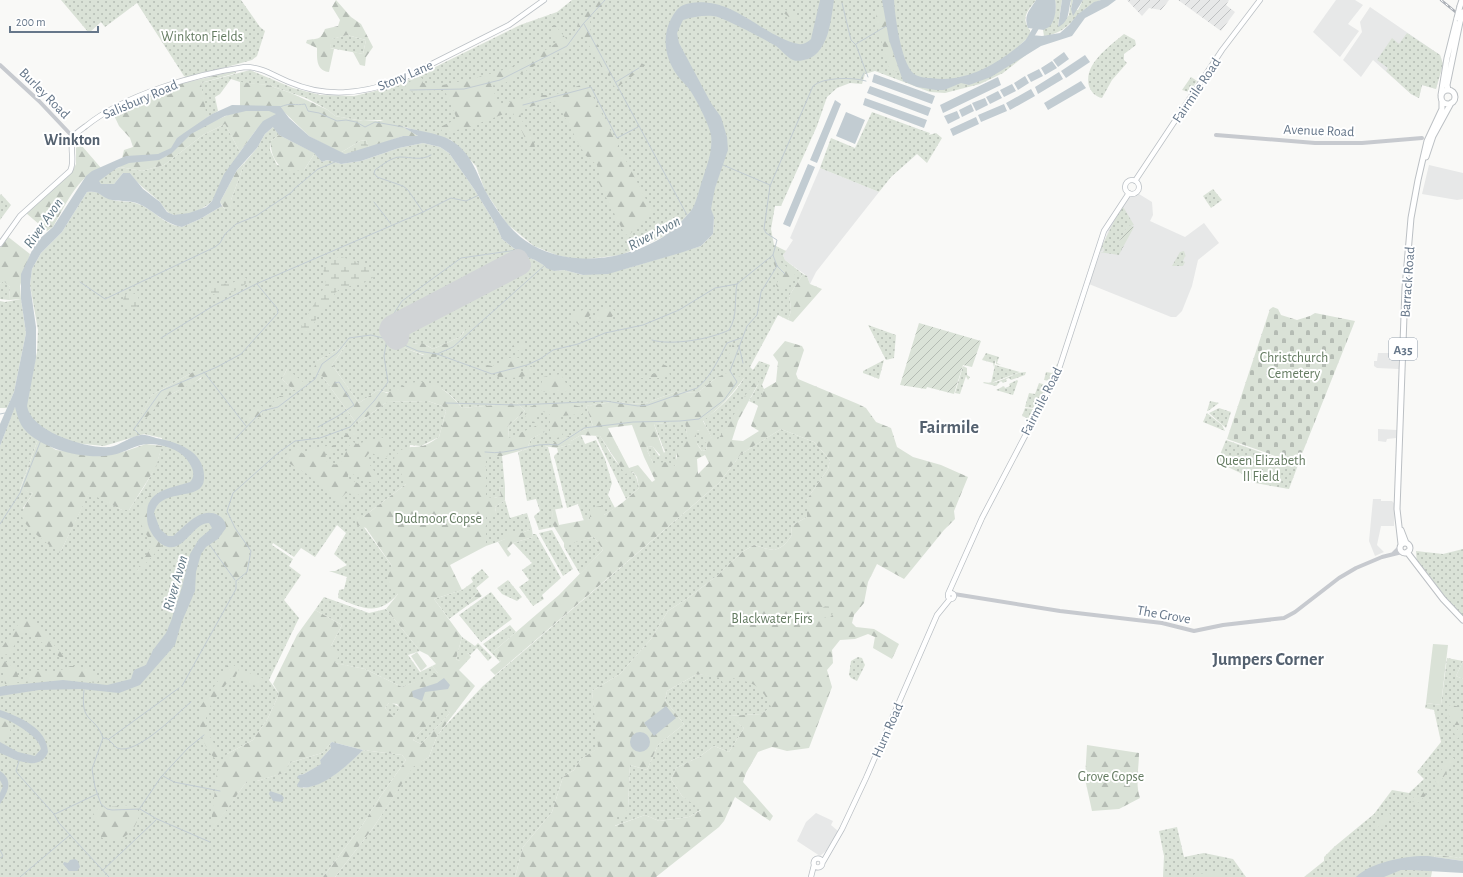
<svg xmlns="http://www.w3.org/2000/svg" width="1463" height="877" viewBox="0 0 1463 877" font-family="'Alegreya Sans',sans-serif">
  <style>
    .built { fill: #e7e8e8 }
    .industrial { fill: url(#industrial-furrows) }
    .grass { fill: url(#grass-dots); fill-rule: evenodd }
    .forest { fill: url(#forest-firs); fill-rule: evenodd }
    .wetland { fill: url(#wetland-marsh) }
    .cemetery { fill: url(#cemetery-stones) }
    .garden { fill: url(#garden-furrows) }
    .pitch { fill: #dae2d7 }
    .water { fill: #c2ccd2; fill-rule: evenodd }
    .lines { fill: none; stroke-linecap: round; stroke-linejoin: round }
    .stream { stroke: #c2ccd2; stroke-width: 1 }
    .river { stroke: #c2ccd2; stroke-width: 5.5 }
    .runway { stroke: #d1d4d6; stroke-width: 20 }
    .secondary-casing { stroke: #bbc0c5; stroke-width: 6 }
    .primary-casing { stroke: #bcc0c4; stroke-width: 7 }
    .tertiary { stroke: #c7cacf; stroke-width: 4 }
    .secondary { stroke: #fff; stroke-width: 4.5 }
    .primary { stroke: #fff; stroke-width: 5 }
    .rail-casing { stroke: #a9aeb5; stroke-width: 2.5 }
    .rail { stroke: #fff; stroke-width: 1; stroke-dasharray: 3; stroke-linecap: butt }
    .primary-bridge-casing { stroke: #bcc0c4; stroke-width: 7; stroke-linecap: butt }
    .primary-bridge { stroke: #fff; stroke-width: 5 }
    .labels { text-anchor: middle; stroke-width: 4; stroke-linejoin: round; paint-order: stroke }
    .shield { fill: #fff; stroke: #94a0ad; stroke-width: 1 }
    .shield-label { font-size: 13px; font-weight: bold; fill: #66778a }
    .park-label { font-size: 14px; fill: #647b61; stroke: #fff }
    .street-label { font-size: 14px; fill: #66778a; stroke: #fff }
    .water-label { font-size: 15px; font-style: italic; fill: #627885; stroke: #fff }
    .quarter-label { font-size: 16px; font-weight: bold; fill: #54616f; stroke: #fff }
    .district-label { font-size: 18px; font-weight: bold; fill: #54616f; stroke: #fff }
  </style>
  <defs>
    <pattern id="industrial-furrows" width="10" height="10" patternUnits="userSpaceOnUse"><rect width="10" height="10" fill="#e7e8e8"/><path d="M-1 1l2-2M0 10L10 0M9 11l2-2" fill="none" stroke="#bfc1c2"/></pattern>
    <pattern id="grass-dots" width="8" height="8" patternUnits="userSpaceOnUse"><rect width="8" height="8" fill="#dae2d7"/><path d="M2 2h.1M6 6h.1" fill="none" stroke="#b5bcb4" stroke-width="1.8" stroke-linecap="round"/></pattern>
    <pattern id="forest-firs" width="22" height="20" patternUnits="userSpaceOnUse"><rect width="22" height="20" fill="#dae2d7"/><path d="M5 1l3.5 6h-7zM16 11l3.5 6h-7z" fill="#b5bcb4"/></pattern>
    <pattern id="wetland-marsh" width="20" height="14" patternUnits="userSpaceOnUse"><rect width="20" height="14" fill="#dae2d7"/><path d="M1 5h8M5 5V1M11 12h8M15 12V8" fill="none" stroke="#b5bcb4"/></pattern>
    <pattern id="cemetery-stones" width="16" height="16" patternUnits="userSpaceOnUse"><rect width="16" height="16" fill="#dae2d7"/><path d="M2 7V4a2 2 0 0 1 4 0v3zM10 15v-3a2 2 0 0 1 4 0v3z" fill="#b5bcb4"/></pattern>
    <pattern id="garden-furrows" width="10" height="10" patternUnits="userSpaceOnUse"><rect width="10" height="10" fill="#dae2d7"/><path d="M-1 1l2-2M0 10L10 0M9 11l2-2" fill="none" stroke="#b5bcb4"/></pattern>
  </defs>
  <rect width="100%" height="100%" fill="#f9f9f7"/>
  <path class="built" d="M1336,0H1355L1363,5L1348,24L1359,31L1340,57L1313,32Z
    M1370,7L1440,55L1443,64L1436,89L1422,85L1419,98L1411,94L1373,60L1361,77L1343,60L1362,32L1360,22Z
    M1429,165L1463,173V199L1457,200L1422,194Z
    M820,168L879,192L816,272L810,284L807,276L785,260L783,255L793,240L790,238Z
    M1139,194L1152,202L1153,215L1150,221L1185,237L1204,223L1219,243L1198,260L1192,286L1182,311L1176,317H1171L1089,284L1109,228L1129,197Z
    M1378,353H1398L1399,369L1377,368L1374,366V361H1377Z
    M1378,429L1397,430L1396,438L1387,439L1386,442L1378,441Z
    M1373,499H1381V501H1392L1395,504L1394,526H1381L1377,545L1384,552L1375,556L1369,541Z
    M816,813L833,821L831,825L838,831L826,851L820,856L797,841L806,822Z"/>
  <path class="industrial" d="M1127,0H1169L1161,10L1149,8L1142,16Z
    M1178,0H1229L1226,5L1235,12L1221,31Z"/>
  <path class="grass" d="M61,0H241L260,27L265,31L257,56L252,60L187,78L184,76L137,3L105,27L101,22L89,33Z
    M572,0H1036C1031,7 1023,14 1026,23C1028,29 1030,28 1031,35L1020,45L1026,55L1003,73L980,84L945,93L930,92L875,71L865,74L862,84L850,83L837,88L827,97L817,126L781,206H775L771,229L774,245L786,251L783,255L785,260L803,274L789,296C791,305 792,311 788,320L778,315L750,367L753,370L759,361L770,365L762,385L764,389L759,406L749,401L759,383L716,443L712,439L703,420C719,409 734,395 744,378H716L697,393L676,392L643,404L613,402L586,406L593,426L545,446L548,447L563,508L552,510L554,527L539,530L534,516L540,511L536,499L527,501L518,452L527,449L531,439L545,431L509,438L508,426L525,411L517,403L462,408C429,364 413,402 378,390L359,403L332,365L346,345L317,361L322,376L357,424L387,402L428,401L442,406L446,411L439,437L421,446L410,445L406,484L363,517V526L392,566L398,594C378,617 361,608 338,598L339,590L344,589L347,577L329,571H335L347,565L334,554L346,533L337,525L315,557L301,548L294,557L273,543L272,545L293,559L289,566L301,575L284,600L299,618L269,680L279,694L268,718L253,740L227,754L210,832L247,781H257L286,772L289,763L322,753L330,744L331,748L320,760L322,764L304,774L299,775L303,788C327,785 346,766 363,750L402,755L406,760L380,797L363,824L323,877H0V446L15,406L25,430L38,439L20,489L33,493L23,508L60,553L89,492L122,510H129C143,488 161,466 162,438L144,434L104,446L74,443L48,434L32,422L25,409L37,352L38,330L30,285L32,269L41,253L62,232L87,192C100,191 99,195 110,199C118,203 129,200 138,204C157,211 160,223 182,227L200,219L222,206L225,209L231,200L245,162L257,148L265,134L274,126L279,135L271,141L270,150L277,165L304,170L315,153L322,162L327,160L341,164L361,161L399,148L423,143L440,147L449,153L474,189L496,225L502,239L524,256L535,260L554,271L564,270L583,275L628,268L701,246L713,234L714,217L711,213L694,206L693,209L670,233L654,241L621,255L580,260L556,255L534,246L507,224L485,191L476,166L451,140L380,120L363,121L335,116L328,110L306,98L268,85L243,83L231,79L220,94L215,97L218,111L206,118L201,83L250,70L293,88L320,95L354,96L388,88L415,77L520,25L557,12ZM464,331L462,340L423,355L407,349L396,341L426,345L433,349L460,337ZM287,369L293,390L282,379ZM195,371L202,378L164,398L138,421L152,395Z
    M1055,0H1062L1058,26L1069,15L1071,0H1073L1071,9L1078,10L1083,0H1101C1075,9 1072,33 1044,36L1043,30C1052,24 1058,12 1055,0Z
    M1407,33L1440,55L1443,64L1436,89L1422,85L1419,98L1411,94L1386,71L1388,68L1377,60L1392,38L1399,44Z
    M1124,34L1135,40L1136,45L1124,54V60L1127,63L1112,80L1102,98C1096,97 1091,92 1089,86C1083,64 1110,46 1124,34Z
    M347,35L366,40L363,54L330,48L331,39Z
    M1191,77L1197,81L1189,92L1182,90Z
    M872,112L924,131L930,133L929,135L936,133L942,138L927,163L917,154L891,177L879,192L820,168L831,138L855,148Z
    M225,124L240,152L212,201C203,210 187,216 175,215C166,214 164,206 159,201C149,192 138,185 130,173H123L114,184H101L98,181L112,170L120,167L142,171L164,165L203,135Z
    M1213,189L1222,200L1211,208L1203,196Z
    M1,194L11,205L0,220V195Z
    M1122,205L1134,225L1127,227L1119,242V245L1122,249L1119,255L1099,252H1103L1104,250L1103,247L1102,251L1100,250Z
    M1184,251L1186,257L1185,256L1183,261L1185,262L1183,266H1172L1180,252Z
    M4,280L10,287L9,300L0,299V284Z
    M21,299L26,333L14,392L7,408H0V301L5,302Z
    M868,325L896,335L894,358L886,360Z
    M986,353L999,357L997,363L1001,365L996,364V359L994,367L993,363L982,360Z
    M884,360L879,379L863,373V371Z
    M1057,364H1058L1052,379L1049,381L1044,380L1046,372L1052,373Z
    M995,365L1020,372L991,383Z
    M963,366L967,368V375L970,377L968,380L966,376L960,394L955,393Z
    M1026,372L1025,375L1011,380L1009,378L1006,379L1007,381L1003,383L1001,381L996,386L983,383L984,382C999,386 1011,372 1026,372Z
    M1017,380L1018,381L1013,395L996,390L1004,386L1005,388L1010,386L1009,384Z
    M1039,383L1046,385V389L1033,408L1025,407L1029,393L1035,394Z
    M1210,401L1219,403L1208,411H1207Z
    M1025,408L1033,409L1026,423L1027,418L1022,416Z
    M1219,408L1231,412L1226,428L1209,413Z
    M1207,413L1222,425L1225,431L1203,422Z
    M671,423H685L688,439L687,444L682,446L676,456L678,464L675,466L653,463L647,450L648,446L653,447L659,456L665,452L654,424Z
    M781,429L814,442L830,460L828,469L807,499V517L791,526L792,535C779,554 774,551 754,545L742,552L718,575L688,598L668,611L651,639L620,674L592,691L599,748L581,759L574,770L563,777L552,812L523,847L515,877H335L373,828L413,766L429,757L437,736L445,726L483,686L719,483L741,454Z
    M700,430L707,445L706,450L702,451L696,442V431Z
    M581,435L585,444L596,440L605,459L612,483L608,495L615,508L604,515L584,521L578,504L567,508L554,456L558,452L557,448L571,444V441Z
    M596,436H600C606,445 612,458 620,466C630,476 635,465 639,488L626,499Z
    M1226,440L1298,465L1289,489L1255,483L1249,477L1217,462Z
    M486,456H502L505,487L499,488L501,496L494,498H486Z
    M505,500L510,518L527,513L532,529L521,533H504L506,539L486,546V515L496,512L495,507Z
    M552,530L573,569L563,576L539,533Z
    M533,534H536L561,578L542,595L544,599L533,606L519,587L529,580L522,570L532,563L513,543L533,537Z
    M594,537L603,550L580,574L564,547V543L567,544Z
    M1463,549V618L1460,617L1417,566L1416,551L1443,554Z
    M482,569L489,577L476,588L479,592L466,603L468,605L449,619L434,599L462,590L473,582L471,578Z
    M508,580L522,597L517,601L502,594L497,588Z
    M491,592L512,619L481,642L459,615Z
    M324,597L369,613L386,609L420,651L408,655L420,672L432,666L439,674L402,687L365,669L334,663L331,646L342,625L315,610Z
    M510,625L516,632L494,651L501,661L500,662L483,644Z
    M462,637L475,646L478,643L492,657L488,661L477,648L470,655L468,653L459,661L456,659Z
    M858,657L862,658L865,665L857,681L851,678L849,675L851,661Z
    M1447,658L1463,661L1456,676L1463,679V858L1435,855L1431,877H1304L1324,861V857L1334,847L1374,814L1392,790L1409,793L1424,779L1417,772L1441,742L1434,710L1425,708L1426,703L1441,705Z
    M697,674C716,677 751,675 763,691C766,696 769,702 772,707L761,714L728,716L744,728L729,752L714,746L699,757L676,768L671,779L682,796L702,809L689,817L659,821L645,815L614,826L615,816L628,808L630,765L647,770L658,745L684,724L665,700L667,691Z
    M389,703H392L400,707L394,719L385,708Z
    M445,707L450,713L421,744L413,740L415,737Z
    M410.5 721a4.5 4.5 0 1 1 9 0a4.5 4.5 0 1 1-9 0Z
    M1177,827L1184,857L1204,853L1233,859L1246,877H1163L1164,856L1159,831Z"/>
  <path class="forest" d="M336,0L351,17L361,24L373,47L366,57L365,66L360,65L353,52L363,54L366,40L347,35L332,39L330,48L334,49L329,72C316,70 317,59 317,48L306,43L307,40C318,38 320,41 325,29L338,26L340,20L332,7Z
    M599,0H608L591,18L589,27L612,74L609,76L605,73L582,33L568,49L550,57L500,86L491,85L499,104L539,95H554L586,83L652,211L630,234L625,235L599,183L601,175L597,165L585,155L556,101L520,109C519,125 534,132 535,148H530L512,111L466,128L443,133L440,127L457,119L444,89C433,90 411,99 405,86C409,81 416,78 422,78L423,83H437L443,85C485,76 520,69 556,43L551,30L552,26L555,25L567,40C574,37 578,29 578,21Z
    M884,6L889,40L900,73L889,69L876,21L877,8Z
    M783,9L795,14L796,23L791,22L789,17L782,12Z
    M641,63L645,65L642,69L619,86L615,87L613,85L614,80Z
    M235,71L236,73L201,83L208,124L230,114L240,112V82L268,85L291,93L328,110L335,116L363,121H389L402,126L418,136H403L369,148L366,140L360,141L340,153L309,136L282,110L256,130L240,152L225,124L203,135L164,165L142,171L120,167L124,150L133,147L130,138L119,126L112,111L167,87Z
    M279,135L315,153L304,170L287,172C276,164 270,155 271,141Z
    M76,139L101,168C78,175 64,208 53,227L47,231L26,213L72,172L76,164Z
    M245,162L231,200V208L225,209L220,202L237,170Z
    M7,236L30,254L20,286L21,299L9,300L10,287L4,281L0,284V248Z
    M773,246L778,249C779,268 785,263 796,273L781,293L776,285L780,277L773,262Z
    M803,274L807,276L810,284L822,289L793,322L788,320C792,311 791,305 789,296Z
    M601,308L614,310L615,314L608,320L598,322L596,320L598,311Z
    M585,309L593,311L583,325H579L570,316Z
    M471,324L475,328L462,340L434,358L407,349L396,341L399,340L417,344L420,342L433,349L460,337Z
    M785,341L802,346L804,350L796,374L798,379L858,404L866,408L876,422L891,428L897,447L913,457L941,465L968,477L954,511L955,519L944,530L904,579L877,564L868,582L864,603L854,615L852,623L856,627L874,629L899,644L892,659L873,648L875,637L868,634L855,639L840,640L832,650L833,663L827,670L832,687L809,748L787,751L772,747L758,752L746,773L743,782L773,816L770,821L735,797L724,821L719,827L656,877H515L523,847L552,812L563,777L574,770L581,759L598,748L592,691L620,674L651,639L668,611L688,598L718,575L742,552L754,545C774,551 779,554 792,535L791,526L807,517V499L828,469L830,460L814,442L781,429L741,454L719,483L495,675L490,670L501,661L493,652L559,595L603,550L594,537L566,545L564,543L553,525L552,510L555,509L559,525L590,519V508L601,506L604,515L622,503L639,488L637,477L633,472L625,474L600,436L581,435L571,441V444L557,448L544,446L593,426L586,406L613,402L643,404L676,392L697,393L716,378L726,373L744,378C732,394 720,408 703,421L712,438L716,442C731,422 741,400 756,380L759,382L738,421L732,440L743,441L759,431L751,426L764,389L776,382L778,362L773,355ZM671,423H685C688,440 690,439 677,450V464L675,466L668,462L653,463L647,450L648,446L653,447L663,458L665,456L654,424ZM632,425L644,457L655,480L652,482L638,465L629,468L608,428ZM699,430L707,445L706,450L702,451C697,445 694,439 697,431ZM705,455L709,463L698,474L697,459ZM697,674L721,678L724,687L732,678C754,682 762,687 771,707L761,714L727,716L744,728L729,752L714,746L699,757L676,768L671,779L682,796L701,810L689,817L659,821L645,815L615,826V816L625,815L628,808L630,765L647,770L658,745L684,724L665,700L667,691Z
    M515,344L527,345L526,348L517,351L512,347L513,345Z
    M733,344H737V358L730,364L728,357Z
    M346,345L332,365L359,403L378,390L387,393C396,389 407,383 417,382C434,379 452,395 462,408L517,403L525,411L508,426L509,438L540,424L546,431L531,439L527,449L502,456H486V497L494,498L501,496L499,488L505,487V500L495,507L496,512L492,516L486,515V546L450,565L462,590L434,599L462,637L456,659L459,661L463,655L468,653L471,657L459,670L475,686L437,736L429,757L413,767L373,828L335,877H323L363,824L380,797L406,760L402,755L363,750L332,742L322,753L289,763L287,772L257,781H247L210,833L217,772L227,754L253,740L268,718L279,694L273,684L297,635L315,610L342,625L331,646L341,653L335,663L365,669L402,687L438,673L432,666L436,664L428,655L420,651L386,609L398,594L386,581L392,566L366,528L357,525L356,517H363L406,484L394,458C405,443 408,449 422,446C428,445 434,440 439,437L446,411L442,406L428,401L387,402L357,424L322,376L312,372L317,361ZM389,703L397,704L400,707L394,718L385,708ZM445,708L450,713L421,744L413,740L415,737Z
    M515,357L519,358V371L522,372L531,366L534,368V372C525,379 509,378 498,377L495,371L482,372L478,370L480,366L487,365L492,366L509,358Z
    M660,363L667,366L670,375L659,378H639V376L659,373L661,371L659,366Z
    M287,369L307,385L304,389L293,390L282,379Z
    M195,371H206C199,384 178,389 165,398C155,405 150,420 137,422L152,395Z
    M561,374L565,382L570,386L569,390C562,393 547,395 540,390L543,377Z
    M280,396L287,397L290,400L280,408L273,410L271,404Z
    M543,403H564L582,407L584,411L582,414L561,416L559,424L563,433C561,438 558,438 552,438L550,435V415C544,410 541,412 535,417L536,420L534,423H530L525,417L529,407Z
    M261,406L264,407L262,416L253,422L248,420V414Z
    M354,428L357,434L344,440V436Z
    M381,437L388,441L387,458L383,459L370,452L365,458L377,475L378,483L374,484L350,473L348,475V478L365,487V491L358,495L346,493L343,496V504L339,505L307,474L290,464L285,456C290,451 292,448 300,448L302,455L310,448L336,445L335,452L326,454L325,460C345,475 343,448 353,442L357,444Z
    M38,439L56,450L100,455L123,452L146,444L162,446L156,467L129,510H122L89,493L60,553C51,546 23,527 22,516C22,508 29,500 33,493L20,490Z
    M154,492L156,496L148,506L161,547L146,563L139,576H136V572L151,547V541C137,524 134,505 154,492Z
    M225,514C232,521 240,527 245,535C254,549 247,575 236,585C223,576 212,545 223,532L221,516Z
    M532,529L533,537L513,543L507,549L511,554L508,557L498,542L505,539L503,533H521Z
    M479,592L482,596L468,605L466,603Z
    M22,619L32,621L65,657L62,659L28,631L19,638L9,654L3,655L0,650Z
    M2,659L16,669L20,682L5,684L3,672L0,670V660Z
    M228,664H232L239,669L235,678L232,677C219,694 198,713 209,735C213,742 217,748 221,754L219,761C202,751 198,724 200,707L222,675Z
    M70,666C79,665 105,671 97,683L63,679L25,683L24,680L33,670C50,669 52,676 70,666Z
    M1451,705L1460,707L1463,725H1453L1450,721L1447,706Z
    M0,718L10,723L11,728L7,741L2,742L0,741Z
    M1460,727L1463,732L1461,736L1457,739L1454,733Z
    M1087,745L1139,753C1139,769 1135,783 1140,798L1119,809L1092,811L1085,779Z
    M1448,758H1454V762L1438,785L1435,781Z
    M1423,792L1426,795L1418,803L1411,801V799Z
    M122,805L136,806L140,815C137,820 136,826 132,830C125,839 110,844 101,837L99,822L93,813C103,802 110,810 122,805Z
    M1390,813L1391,817L1384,824L1376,828L1378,822Z
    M1435,855L1463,858V861L1435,857Z"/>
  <path class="wetland" d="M366,140L369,148L345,154L340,153L360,141Z
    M338,257C351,258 362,264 373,271L374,277L364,283L341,288L335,293L332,300L321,310L310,331L303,332L300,328L326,284L323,268L328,262Z
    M244,277L247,279V283C234,292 221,301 207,291L212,285L232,283Z
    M123 301a8 8 0 1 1 16 0a8 8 0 1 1-16 0Z
    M821 612a6 6 0 1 1 12 0a6 6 0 1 1-12 0Z"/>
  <path class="cemetery" d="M1273,307L1278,309L1281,315L1297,320L1310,316L1315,313L1355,321L1298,464L1227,439L1270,309Z"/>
  <path class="garden" d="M1130,225L1134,227L1122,249L1119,245V242L1127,227Z
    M919,323L981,341L972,367L963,365L954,394L927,387L926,389L900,385Z"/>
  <path class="pitch" d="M1433,644L1448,645L1441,705L1426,703Z
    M417,652L427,666L421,671L411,656Z
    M1463,661V679L1456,676Z
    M239,669L263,678L259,687L235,678Z
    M1222,872V877H1195L1194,874Z"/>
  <path class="water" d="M820,0H834C831,19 829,51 808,59C803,60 798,62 793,60C786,57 782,50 776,46C768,41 721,16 713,16C704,15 692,17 683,20L677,33L679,43L711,103L721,117L727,137L728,150L715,188L711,209L714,217L713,234L701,246L680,253L608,274L583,275L564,270L554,271L546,268L545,266L535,260L524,256L502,239L496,225L474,189L449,153L440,147L423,143L399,148L361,161L341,164L327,160L322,162L314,153L279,135L273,127L265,134L257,148L237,170L220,202L222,206L200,219L182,227C163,223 156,212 139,204C131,200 121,202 112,200C101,198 101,190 87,192L62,232L41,253L32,269L30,285L36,327V358L27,406C31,432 87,449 110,447C121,445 130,436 141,435C145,434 152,437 156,438C177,442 206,451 204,479C203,503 160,486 154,513L160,529L168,536H173C185,527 200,506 218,515C223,518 226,522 226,528L218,539L206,547L201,554L196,572L195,591L181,624L175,645L140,685L119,693L81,689L39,690L0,696V687L4,686L63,680L107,685L131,679L134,670L146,665L153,650L166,633L171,621L182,587L190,554L199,539L212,528L209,523C192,523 184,554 165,546C157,542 153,536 149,528C147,523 147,519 147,513C147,490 172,488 190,482C194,478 194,473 192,468C185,451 167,445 150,444C137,443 125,453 112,455C86,460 42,450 24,429C19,423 17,414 15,407L0,446V424L14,392L26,333L21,299V274L36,242L53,227L86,176L92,171L126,156L158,154L171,148L177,138L184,133L212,114L232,105L280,106L289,118L309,136L345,154L403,136H418L403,127C415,130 442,134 452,141C472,154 476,172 486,192C492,203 499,213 506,222C544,272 622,266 669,233C677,227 683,219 690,212C697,204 699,188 703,178C707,165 713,150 711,135C709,125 699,105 693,95C689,87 682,82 677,75C663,55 661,31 676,11C680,6 684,4 691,3C704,1 719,4 730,9C749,17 780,42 799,44C803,45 808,42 811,39ZM246,111H269L276,114L263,121L256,130L224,174L212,201L206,207L189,213L174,215L167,212L160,202L143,189L130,173H123L114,184H101L99,181L117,168L129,163L159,160L172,153L191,134L225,116Z
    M882,0H894C895,17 901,61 913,73C917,77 925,78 931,78C968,84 1005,60 1031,35L1042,36L1060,33L1069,25L1077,15L1094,2L1101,0H1116L1108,6L1085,18L1072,36L1041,46L991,77L969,85L961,83L944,90H936L917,87L903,81L889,40Z
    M1036,0H1055C1057,7 1055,21 1050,26C1048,28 1046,28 1044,30L1028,28C1023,15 1030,10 1036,0Z
    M1062,0H1071C1068,10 1070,22 1058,27Z
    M1073,0H1083L1073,16L1071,9Z
    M1064,52L1069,59L1058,67L1053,60Z
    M1085,55L1090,62L1066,78L1061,71Z
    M1052,61L1057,68L1045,75L1041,68Z
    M1039,69L1043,76L1031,82L1027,75Z
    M1059,72L1063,79L1038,94L1035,87Z
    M874,74L935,96L932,104L872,82Z
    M1025,76L1029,83L1018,90L1014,83Z
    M998,77L1001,85L943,113L940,105Z
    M1081,81L1086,88L1048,110L1044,103Z
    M1012,84L1016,91L1004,97L1000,90Z
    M870,86L931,108L928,116L867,93Z
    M1031,89L1035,96L1010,110L1006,103Z
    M998,91L1002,98L990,104L986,97Z
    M865,98L927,120L924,128L863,105Z
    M985,98L988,105L976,111L972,103Z
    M835,100L841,104L817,163L810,160Z
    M971,104L974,111L962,117L959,110Z
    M1004,104L1007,111L981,122L978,115Z
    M957,111L960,118L948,124L944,116Z
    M846,112L865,120L855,144L836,136Z
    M976,117L979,124L953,136L950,129Z
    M808,164L815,167L790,227L783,224Z
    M444,678L450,685L448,689L425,692L422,701L413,697L412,691L437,683Z
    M666,706L676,718L654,736L644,723Z
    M0,710C20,717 47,728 48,752C40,773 14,759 0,753V742L18,752L35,756L41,749C39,736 12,721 0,717Z
    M630 742a10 10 0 1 1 20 0a10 10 0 1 1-20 0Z
    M332,742L363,750C348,765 320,792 298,787L297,785L300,780L297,777L299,775L304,774L321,764L320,760L331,748L330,744Z
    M0,771C14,780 8,793 0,804V793L3,786L0,780Z
    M270,791L282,795L284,798L282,802L273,801L269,794Z
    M1428,856L1463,861V873L1411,870H1401L1384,877H1356C1370,862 1409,855 1428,856Z
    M75,859L78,861L80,867L77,871H69L63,864L64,862L68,863L70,860Z"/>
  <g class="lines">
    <path class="stream" d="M842,3L851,40L856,45L868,77
      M584,24L687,215
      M856,44L888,25
      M861,79L864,73
      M616,82L639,68
      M410,90L464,89L500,80L567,46L583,24L605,0
      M523,105L591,87L617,138L638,127
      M280,107C291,102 295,106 305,104L308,111L319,113L337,121L346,120L356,122L365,127L375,122L403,127
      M723,165L770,185
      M374,202L391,224
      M423,212L408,190L403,186L377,177L374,173L375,170C382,165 392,157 400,157C412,157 421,161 431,155
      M517,250L461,258L402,301L387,324L391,336L402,344L418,351L437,354L453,347L545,265
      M773,255L777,266L785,274
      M80,282L105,299L215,247L220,243L225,234L236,224L256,216L292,192L294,189L318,169L335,162
      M161,338L213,306L256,284L423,212L451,198L466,201L479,195
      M652,340C671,346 711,339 729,330C738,316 734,299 737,284
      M739,346L743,363
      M437,354L492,374L527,365L540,359L553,350L578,344L605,333L643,325L679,310L715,288L737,284L773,255L777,240L766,233L764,229L770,186L813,86C823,77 853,77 866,81
      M204,372L246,426
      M446,403L517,405L605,401L638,406L648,405L697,388C711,377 719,358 727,343L741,338
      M0,414L5,413
      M318,427L338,416L354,405L339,382L335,383
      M141,436L134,429L161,391L217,367L241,354L278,313L277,308L257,284
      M235,439L262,411L278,407L315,379L322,364L337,353L349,338L371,335L387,339L391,337
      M485,452C511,456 531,441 558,445L584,428L633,422L680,421L699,419L724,400L737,382L730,371L747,326L757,315L761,292L777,266
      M0,524L20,493L41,440
      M209,544L235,580
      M182,686L236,589V581L247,572L251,551L235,528L227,511L233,493L278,453L295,441L320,438L350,427L374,401L388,382L384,356L387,339
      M84,690C80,725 95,714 103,738L92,769L95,787L101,804L107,809L112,810L140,809L157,819L210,842
      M103,738L108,739L117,748C136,756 175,715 191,702
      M109,739L179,688
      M19,761L16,771L18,774L54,814L59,823L109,877
      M163,776L174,782L220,791
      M140,808L161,777L188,748L204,735
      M55,814L97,794
      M0,850L3,856L0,858
      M103,870L156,820
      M20,877L70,835"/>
    <path class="river" d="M1029,40L1039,23"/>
    <path class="runway" d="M518,259L521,265L400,328L399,338L396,340L389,330L390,327L392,325Z"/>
    <defs>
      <path id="secondary" d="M1125 187a7 7 0 1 1 14 0a7 7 0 1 1-14 0Z
        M1135,181L1222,50L1260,0
        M0,244L20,216L70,171C76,160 68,147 74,136C77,132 82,129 86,126C124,95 196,74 245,67C262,67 274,76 289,82C326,98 360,94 398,81L509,25L544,0
        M948 596a3 3 0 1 1 6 0a3 3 0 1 1-6 0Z
        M948,594L982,518L1057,375L1104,231L1129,193
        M813.5 863a4.5 4.5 0 1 1 9 0a4.5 4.5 0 1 1-9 0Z
        M823,862L842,829L866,778L937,615L950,599
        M811,877L814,865"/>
      <path id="primary" d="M1460,6L1462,0
        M1441 97a7 7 0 1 1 14 0a7 7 0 1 1-14 0Z
        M1448,90L1447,85L1460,22
        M1441,95L1447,58L1457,18
        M1426,157L1433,136L1451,103
        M1401,530L1406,543
        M1400 548a5 5 0 1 1 10 0a5 5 0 1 1-10 0Z
        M1401,544L1397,509L1405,288L1411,218L1418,180L1427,141L1442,109V101
        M1407,552L1443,599L1463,620"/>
    </defs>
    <use href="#secondary" class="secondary-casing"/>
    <use href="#primary" class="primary-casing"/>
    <path class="tertiary" d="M0,65L39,101L73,137
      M1216,135L1315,143H1362L1422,138
      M1393,554L1399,548
      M954,594L1060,611L1162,623L1194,631L1223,625L1284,618L1295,612L1339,578L1356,568L1382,557L1402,552"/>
    <use href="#secondary" class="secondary"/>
    <use href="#primary" class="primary"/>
    <defs>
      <path id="rail" d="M1441,0L1463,18"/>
    </defs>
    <use href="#rail" class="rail-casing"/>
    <use href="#rail" class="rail"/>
    <defs>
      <path id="primary-bridge" d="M1457,18L1460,6
        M1460,22L1463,12"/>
    </defs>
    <use href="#primary-bridge" class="primary-bridge-casing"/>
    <use href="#primary-bridge" class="primary-bridge"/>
  </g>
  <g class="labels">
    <rect class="shield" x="1389" y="338" width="28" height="22" rx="3"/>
    <g class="shield-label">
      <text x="1403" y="354">A35</text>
    </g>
    <g class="park-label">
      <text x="202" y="41">Winkton Fields</text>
      <text x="1294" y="362">Christchurch<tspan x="1294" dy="16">Cemetery</tspan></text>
      <text x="1261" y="465">Queen Elizabeth<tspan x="1261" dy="16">II Field</tspan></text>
      <text x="438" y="523">Dudmoor Copse</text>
      <text x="772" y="623">Blackwater Firs</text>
      <text x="1111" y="781">Grove Copse</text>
    </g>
    <g class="street-label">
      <text transform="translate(405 75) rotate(-23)" y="5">Stony Lane</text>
      <text transform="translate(1196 90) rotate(-56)" y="5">Fairmile Road</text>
      <text transform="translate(45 93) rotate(45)" y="5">Burley Road</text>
      <text transform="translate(140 99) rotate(-23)" y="5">Salisbury Road</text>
      <text transform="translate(1319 130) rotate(2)" y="5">Avenue Road</text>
      <text transform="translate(1407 282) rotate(-86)" y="5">Barrack Road</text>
      <text transform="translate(1041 401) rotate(-63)" y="5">Fairmile Road</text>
      <text transform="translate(1164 614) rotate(10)" y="5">The Grove</text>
      <text transform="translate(887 730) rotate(-66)" y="5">Hurn Road</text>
    </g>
    <g class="water-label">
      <text transform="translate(43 223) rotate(-55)" y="5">River Avon</text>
      <text transform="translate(654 233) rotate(-28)" y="5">River Avon</text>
      <text transform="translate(175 583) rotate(-74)" y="5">River Avon</text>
    </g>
    <g class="quarter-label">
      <text x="72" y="145">Winkton</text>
    </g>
    <g class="district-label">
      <text x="949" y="433">Fairmile</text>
      <text x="1268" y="665">Jumpers Corner</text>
    </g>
  </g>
  <path d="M10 26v6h88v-6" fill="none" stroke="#66778a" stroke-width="2"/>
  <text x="16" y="26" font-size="12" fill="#66778a" stroke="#ffffff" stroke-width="3" paint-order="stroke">200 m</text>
</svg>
